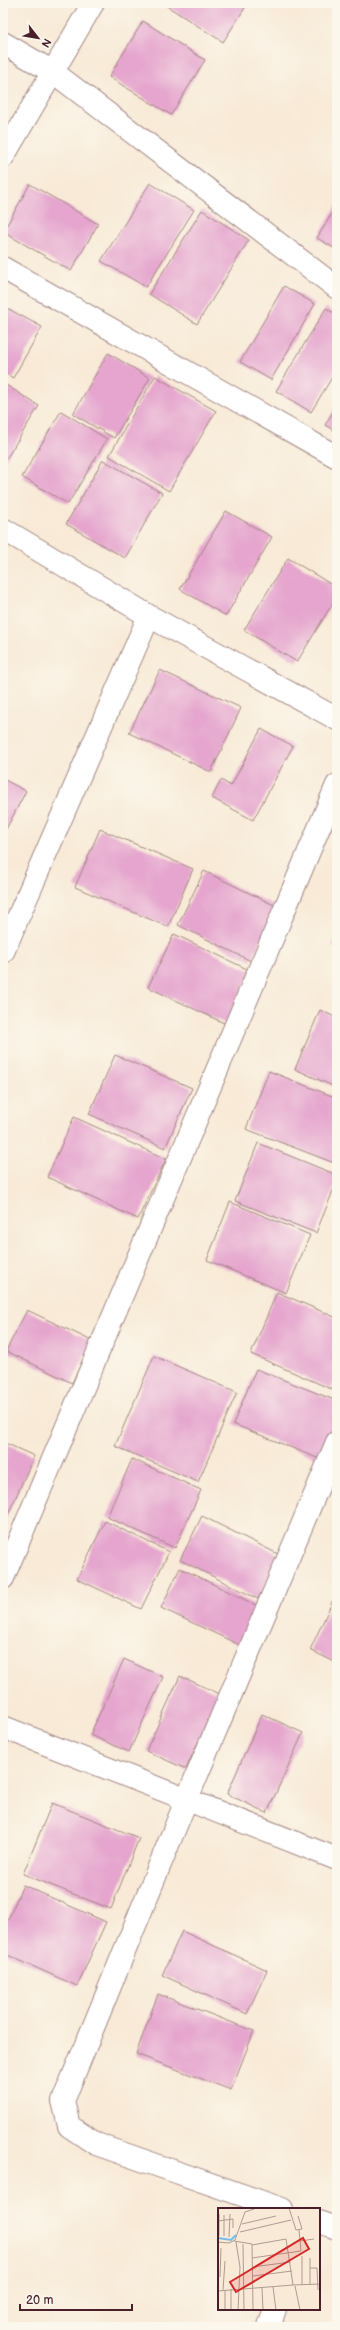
<svg xmlns="http://www.w3.org/2000/svg" width="340" height="2330" viewBox="0 0 340 2330" font-family="'Balsamiq Sans',sans-serif">
  <style>
    .building { fill: #e5a5ce }
    .lines { fill: none; stroke-linecap: round; stroke-linejoin: round }
    .minor-casing { stroke: #a18481; stroke-width: 24 }
    .minor { stroke: #fff; stroke-width: 22 }
    .inset-river { fill: none; stroke: #73bdec; stroke-width: 2 }
    .inset-road { fill: none; stroke: #b29992; stroke-width: 1 }
    .view { fill: #d62828; fill-opacity: 0.15; stroke: #d62828; stroke-width: 2 }
    .inset-edge { fill: none; stroke: #4a1f2b; stroke-width: 2 }
  </style>
  <rect width="100%" height="100%" fill="#fbf7ec"/>
  <filter id="ink" filterUnits="userSpaceOnUse"><feTurbulence type="fractalNoise" baseFrequency=".025" numOctaves="2"/><feDisplacementMap in="SourceGraphic" scale="8" xChannelSelector="R" yChannelSelector="G"/><feConvolveMatrix kernelMatrix="1 2 1 2 8 2 1 2 1" color-interpolation-filters="sRGB"/></filter>
  <filter id="wash" filterUnits="userSpaceOnUse"><feTurbulence type="fractalNoise" baseFrequency=".012" numOctaves="4" result="noise"/><feDisplacementMap in="SourceGraphic" scale="16" xChannelSelector="R" yChannelSelector="G"/><feGaussianBlur stdDeviation="0.9" result="paint"/><feColorMatrix in="noise" values="0 0 0 0 0 0 0 0 0 0 0 0 0 0 0 0 0 1.4 0 .05"/><feComposite in="paint" operator="in"/></filter>
  <g filter="url(#wash)">
    <rect width="100%" height="100%" fill="#f8ead7"/>
    <g id="blocks">
      <path class="building" d="M162,3H248L223,42Z
        M143,21L205,60L171,115L109,77Z
        M150,183L194,210L146,287L101,261Z
        M30,184L98,224L71,271L3,232Z
        M337,205V250L317,238Z
        M202,210L249,240L197,324L149,294Z
        M284,286L315,304L271,380L240,362Z
        M3,306L42,327L13,378L3,372Z
        M326,308L337,315V369L311,412L276,391Z
        M108,353L150,378L114,438L73,414Z
        M155,376L216,411L169,491L109,456Z
        M3,383L39,406L3,464Z
        M337,405V432L325,425Z
        M61,411L107,439L68,504L22,477Z
        M103,460L162,493L125,558L66,524Z
        M226,511L272,537L226,616L180,589Z
        M288,558L337,588V596L297,662L244,630Z
        M160,670L241,708L211,772L129,733Z
        M261,729L293,746L253,820L212,798L221,780L231,786Z
        M3,779L26,791L3,835Z
        M100,829L193,869L168,927L75,887Z
        M204,871L278,907L251,961L178,925Z
        M174,934L251,971L226,1024L148,987Z
        M337,934V948L332,946Z
        M320,1010L337,1018V1088L295,1069Z
        M115,1055L192,1088L165,1148L89,1114Z
        M269,1071L337,1098V1164L246,1129Z
        M74,1117L166,1159L138,1219L47,1177Z
        M258,1143L337,1175V1181L316,1233L235,1201Z
        M230,1202L310,1235L286,1293L207,1260Z
        M277,1292L337,1318V1376L331,1389L251,1354Z
        M27,1310L92,1341L72,1383L6,1351Z
        M154,1356L237,1392L198,1482L115,1446Z
        M256,1369L337,1401V1438L327,1462L233,1424Z
        M3,1442L34,1456L3,1526Z
        M132,1459L201,1490L175,1548L107,1517Z
        M202,1516L280,1555L258,1599L180,1560Z
        M105,1521L169,1552L141,1609L77,1579Z
        M180,1568L264,1609L246,1648L161,1608Z
        M333,1600L337,1601V1663L310,1650Z
        M124,1659L163,1677L129,1752L90,1735Z
        M180,1676L220,1694L186,1769L146,1751Z
        M262,1714L303,1733L267,1813L227,1794Z
        M52,1803L139,1838L111,1909L23,1874Z
        M23,1885L106,1922L77,1986L3,1953V1931Z
        M182,1931L267,1970L247,2014L162,1975Z
        M158,1994L254,2031L231,2090L136,2054Z"/>
    </g>
  </g>
  <g filter="url(#ink)">
    <use href="#blocks" fill-opacity="0" stroke="#a18481" stroke-width="1"/>
    <g class="lines">
      <defs>
        <path id="minor" d="M3,43L53,72L337,288
          M3,157L93,3
          M3,268L337,457
          M3,529L149,616L337,719
          M3,952L149,616
          M3,1578L337,785
          M3,1727L337,1859
          M282,2209L96,2144L69,2126L63,2101L186,1801L337,1442
          M319,2222L337,2228
          M269,2327L275,2309"/>
      </defs>
      <use href="#minor" class="minor-casing"/>
      <use href="#minor" class="minor"/>
    </g>
  </g>
  <g transform="translate(218 2208)">
    <rect width="102" height="102" fill="#f8ead7"/>
    <path class="inset-river" d="M0,30L13,32L18,27"/>
    <path class="inset-road" d="M71,0L78,22L84,21L80,8M0,13L15,11V20M24,16L58,8M22,24L73,12M1,28V6M6,28V7M11,29L12,6M16,33L34,36L35,102M82,33L96,31M0,34L11,35L17,32L27,4L39,0M18,34L22,59L20,102M25,36L26,102M34,37L68,31L75,77L102,76M34,50L83,43L81,22M92,50V77M34,59L73,54M92,60H99L100,82M35,68L74,63M2,69L3,40M84,77V48M77,78L82,102M55,79L58,102M44,80L45,102M13,81V102M5,82L7,53M7,82V102M0,83L75,77"/>
    <path class="view" d="M85,30L91,41L18,84L12,74Z"/>
    <rect width="102" height="102" class="inset-edge"/>
  </g>
  <rect width="340" height="2330" fill="none" stroke="#fbf7ec" stroke-width="16"/>
  <g transform="translate(38 38) rotate(121)" stroke="#fbf7ec" stroke-width="3" paint-order="stroke">
  <path d="M0-3L7 15L0 10L-7 15Z" fill="#4a1f2b"/>
  <text y="-6" font-size="11" font-weight="bold" text-anchor="middle" fill="#4a1f2b">N</text>
  </g>
  <path d="M20 2304v6h112v-6" fill="none" stroke="#4a1f2b" stroke-width="2"/>
  <text x="26" y="2304" font-size="12" fill="#4a1f2b" stroke="#fbf7ec" stroke-width="3" paint-order="stroke">20 m</text>
</svg>
